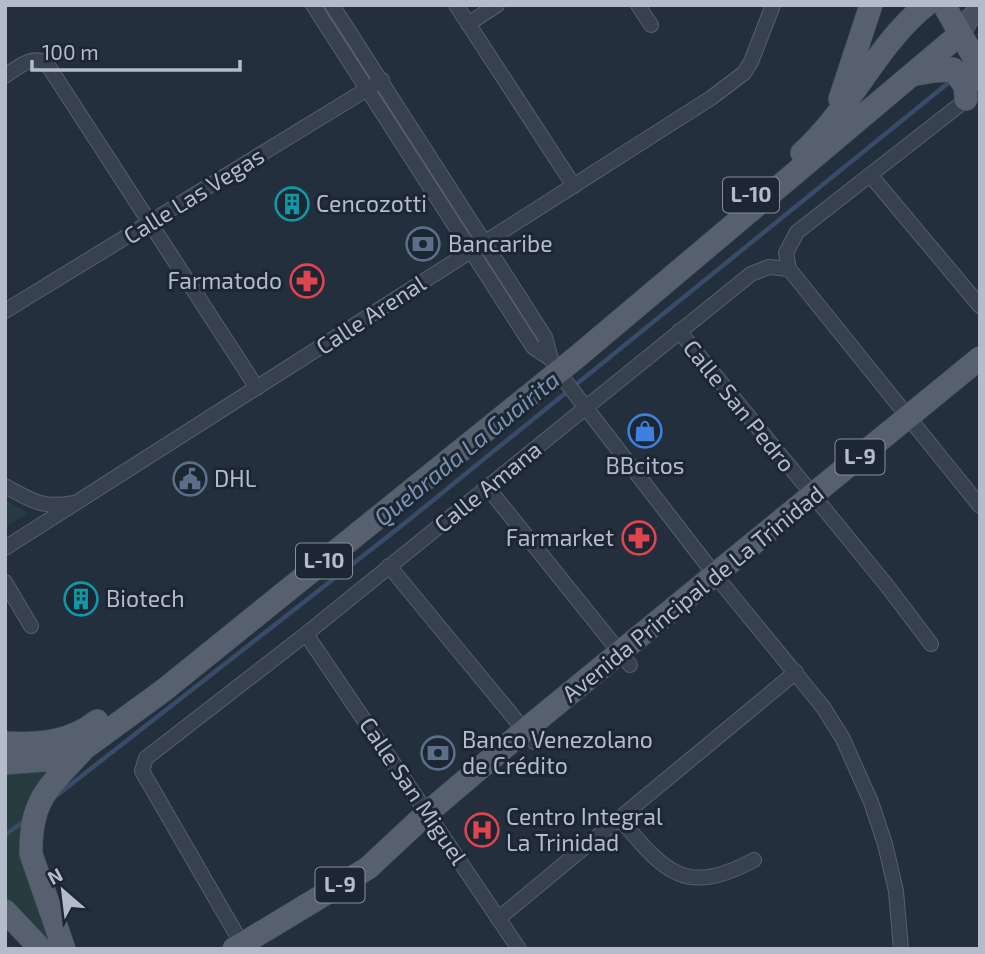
<svg xmlns="http://www.w3.org/2000/svg" width="985" height="954" viewBox="0 0 985 954" font-family="'Exo 2',sans-serif">
  <style>
    .green { fill: #263c3f }
    .lines { fill: none; stroke-linecap: round; stroke-linejoin: round }
    .stream { stroke: #394c67; stroke-width: 4.5 }
    .street-casing { stroke: #565f6c; stroke-width: 16 }
    .secondary-casing { stroke: #565f6c; stroke-width: 21 }
    .primary-casing { stroke: #414a57; stroke-width: 24 }
    .street { stroke: #38414e; stroke-width: 14 }
    .secondary { stroke: #465061; stroke-width: 19 }
    .primary { stroke: #56606e; stroke-width: 23 }
    .labels { text-anchor: middle; stroke-width: 6; stroke-linejoin: round; paint-order: stroke }
    .shield { fill: #1d2633; stroke: #878f9c; stroke-width: 2 }
    .shield-label { font-size: 21px; font-weight: bold; fill: #b4bcc9 }
    .street-label { font-size: 23px; fill: #b4bcc9; stroke: #1d2633 }
    .poi-label { font-size: 23px; fill: #b4bcc9; stroke: #1d2633; text-anchor: start }
    .water-label { font-size: 24px; font-style: italic; fill: #7c92b1; stroke: #1d2633 }
  </style>
  <rect width="100%" height="100%" fill="#242f3e"/>
  <path class="green" d="M5,500L28,513L5,527Z
    M52,768L26,800L20,854L55,949L5,900V774Z"/>
  <g class="lines">
    <path class="stream" d="M56,796L405,523L947,84
      M5,835L27,819"/>
    <defs>
      <path id="street" d="M313,5L533,347L551,359
        M332,5L545,337L551,359L566,382L715,575L823,707L843,739L871,802L885,844L896,891L901,949
        M456,5L574,186
        M638,5L651,25
        M468,24L497,5
        M5,76C18,67 33,54 47,64L257,388
        M980,89L797,232L786,253L789,269L980,506
        M871,176L980,306
        M5,311L382,80
        M679,331L888,587L931,644
        M5,486C31,500 42,509 73,503
        M488,488L630,665
        M5,548L711,98L744,73L751,62L773,5
        M389,566L534,742
        M5,582L31,626
        M306,634L519,949
        M620,819C665,872 685,897 754,860
        M498,919L796,672
        M242,944L142,771L146,758L306,634L751,274L769,267L789,269"/>
      <path id="secondary" d="M960,34L969,19L980,10"/>
      <path id="primary" d="M944,5L980,68
        M953,69L965,86L966,99
        M916,74C946,68 951,69 980,80
        M840,99L871,5
        M802,153C850,110 876,45 926,5
        M5,743C39,745 71,742 97,721
        M5,763L58,759L86,747L164,690L578,356L960,34
        M5,911L41,949
        M64,949L31,854C30,800 48,788 82,751
        M234,949L368,868L427,813L525,730L980,358"/>
    </defs>
    <use href="#street" class="street-casing"/>
    <use href="#secondary" class="secondary-casing"/>
    <use href="#primary" class="primary-casing"/>
    <use href="#street" class="street"/>
    <use href="#secondary" class="secondary"/>
    <use href="#primary" class="primary"/>
  </g>
  <defs>
    <symbol id="building-ring" viewBox="-11 -11 22 22"><circle r="9.5" fill="#1d2633" stroke="#0f9aa8" stroke-width="1.5"/><path d="M-4-6H4V6H1V3H-1V6H-4ZM-2.5-4.3h1.7v1.8h-1.7ZM.8-4.3h1.7v1.8H.8ZM-2.5-1h1.7V.8h-1.7ZM.8-1h1.7V.8H.8Z" fill="#0f9aa8"/></symbol>
    <symbol id="bank-ring" viewBox="-11 -11 22 22"><circle r="9.5" fill="#1d2633" stroke="#5c6f8a" stroke-width="1.5"/><path d="M-6-4H6V4H-6ZM0-2.3a2.3 2.3 0 1 0 0 4.6a2.3 2.3 0 1 0 0-4.6Z" fill="#5c6f8a"/></symbol>
    <symbol id="pharmacy-ring" viewBox="-11 -11 22 22"><circle r="9.5" fill="#1d2633" stroke="#e0444e" stroke-width="1.5"/><path d="M-2-6h4v4h4v4h-4v4h-4v-4h-4v-4h4Z" fill="#e0444e"/></symbol>
    <symbol id="shop-ring" viewBox="-11 -11 22 22"><circle r="9.5" fill="#1d2633" stroke="#3f7fe0" stroke-width="1.5"/><path d="M-5-2.5h2.3a2.7 3.5 0 0 1 5.4 0H5L5.5 6h-11ZM-1.5-2.5h3a1.5 2.3 0 0 0-3 0Z" fill="#3f7fe0"/></symbol>
    <symbol id="civic-ring" viewBox="-11 -11 22 22"><circle r="9.5" fill="#1d2633" stroke="#5c6f8a" stroke-width="1.5"/><path d="M-.6-6.5H3V-4.5H.6V-3L4-1V1h2V6H-6V1h2V-1L-.6-3ZM-1.2 2.5V6h2.4V2.5Z" fill="#5c6f8a"/></symbol>
    <symbol id="hospital-ring" viewBox="-11 -11 22 22"><circle r="9.5" fill="#1d2633" stroke="#e0444e" stroke-width="1.5"/><path d="M-5-5h3v3.5h4V-5h3V5h-3V1.5h-4V5h-3Z" fill="#e0444e"/></symbol>
  </defs>
  <g fill-rule="evenodd">
    <use href="#building-ring" x="273" y="185" width="38" height="38"/>
    <use href="#bank-ring" x="404" y="225" width="38" height="38"/>
    <use href="#pharmacy-ring" x="288" y="262" width="38" height="38"/>
    <use href="#shop-ring" x="626" y="412" width="38" height="38"/>
    <use href="#civic-ring" x="171" y="460" width="38" height="38"/>
    <use href="#pharmacy-ring" x="620" y="519" width="38" height="38"/>
    <use href="#building-ring" x="62" y="580" width="38" height="38"/>
    <use href="#bank-ring" x="419" y="734" width="38" height="38"/>
    <use href="#hospital-ring" x="463" y="811" width="38" height="38"/>
  </g>
  <g class="labels">
    <g class="shield">
      <rect x="723" y="177.5" width="56" height="35" rx="5"/>
      <rect x="835.5" y="439.5" width="49" height="35" rx="5"/>
      <rect x="296" y="543.5" width="56" height="35" rx="5"/>
      <rect x="315.5" y="867.5" width="49" height="35" rx="5"/>
    </g>
    <g class="shield-label">
      <text x="751" y="202">L-10</text>
      <text x="860" y="464">L-9</text>
      <text x="324" y="568">L-10</text>
      <text x="340" y="892">L-9</text>
    </g>
    <g class="street-label">
      <text transform="translate(194 196) rotate(-32)" y="8">Calle Las Vegas</text>
      <text transform="translate(371 315) rotate(-33)" y="8">Calle Arenal</text>
      <text transform="translate(739 406) rotate(51)" y="8">Calle San Pedro</text>
      <text transform="translate(488 487) rotate(-39)" y="8">Calle Amana</text>
      <text transform="translate(693 594) rotate(-39)" y="8">Avenida Principal de La Trinidad</text>
      <text transform="translate(413 791) rotate(56)" y="8">Calle San Miguel</text>
    </g>
    <g class="poi-label">
      <text x="316" y="212">Cencozotti</text>
      <text x="448" y="252">Bancaribe</text>
      <text x="282" y="289" text-anchor="end">Farmatodo</text>
      <text x="645" y="474" text-anchor="middle">BBcitos</text>
      <text x="214" y="487">DHL</text>
      <text x="614" y="546" text-anchor="end">Farmarket</text>
      <text x="106" y="607">Biotech</text>
      <text x="462" y="748">Banco Venezolano<tspan x="462" dy="26">de Crédito</tspan></text>
      <text x="506" y="825">Centro Integral<tspan x="506" dy="26">La Trinidad</tspan></text>
    </g>
    <g class="water-label">
      <text transform="translate(467 449) rotate(-39)" y="8">Quebrada La Guairita</text>
    </g>
  </g>
  <rect width="985" height="954" fill="none" stroke="#b4bcc9" stroke-width="14"/>
  <g transform="translate(63 891) rotate(332)" stroke="#1d2633" stroke-width="5" paint-order="stroke">
  <path d="M0-5L12 26L0 18L-12 26Z" fill="#b4bcc9"/>
  <text y="-10" font-size="19" font-weight="bold" text-anchor="middle" fill="#b4bcc9">N</text>
  </g>
  <path d="M32 60v10h208v-10" fill="none" stroke="#b4bcc9" stroke-width="3.5"/>
  <text x="42" y="60" font-size="21" fill="#b4bcc9" stroke="#1d2633" stroke-width="5" paint-order="stroke">100 m</text>
</svg>
